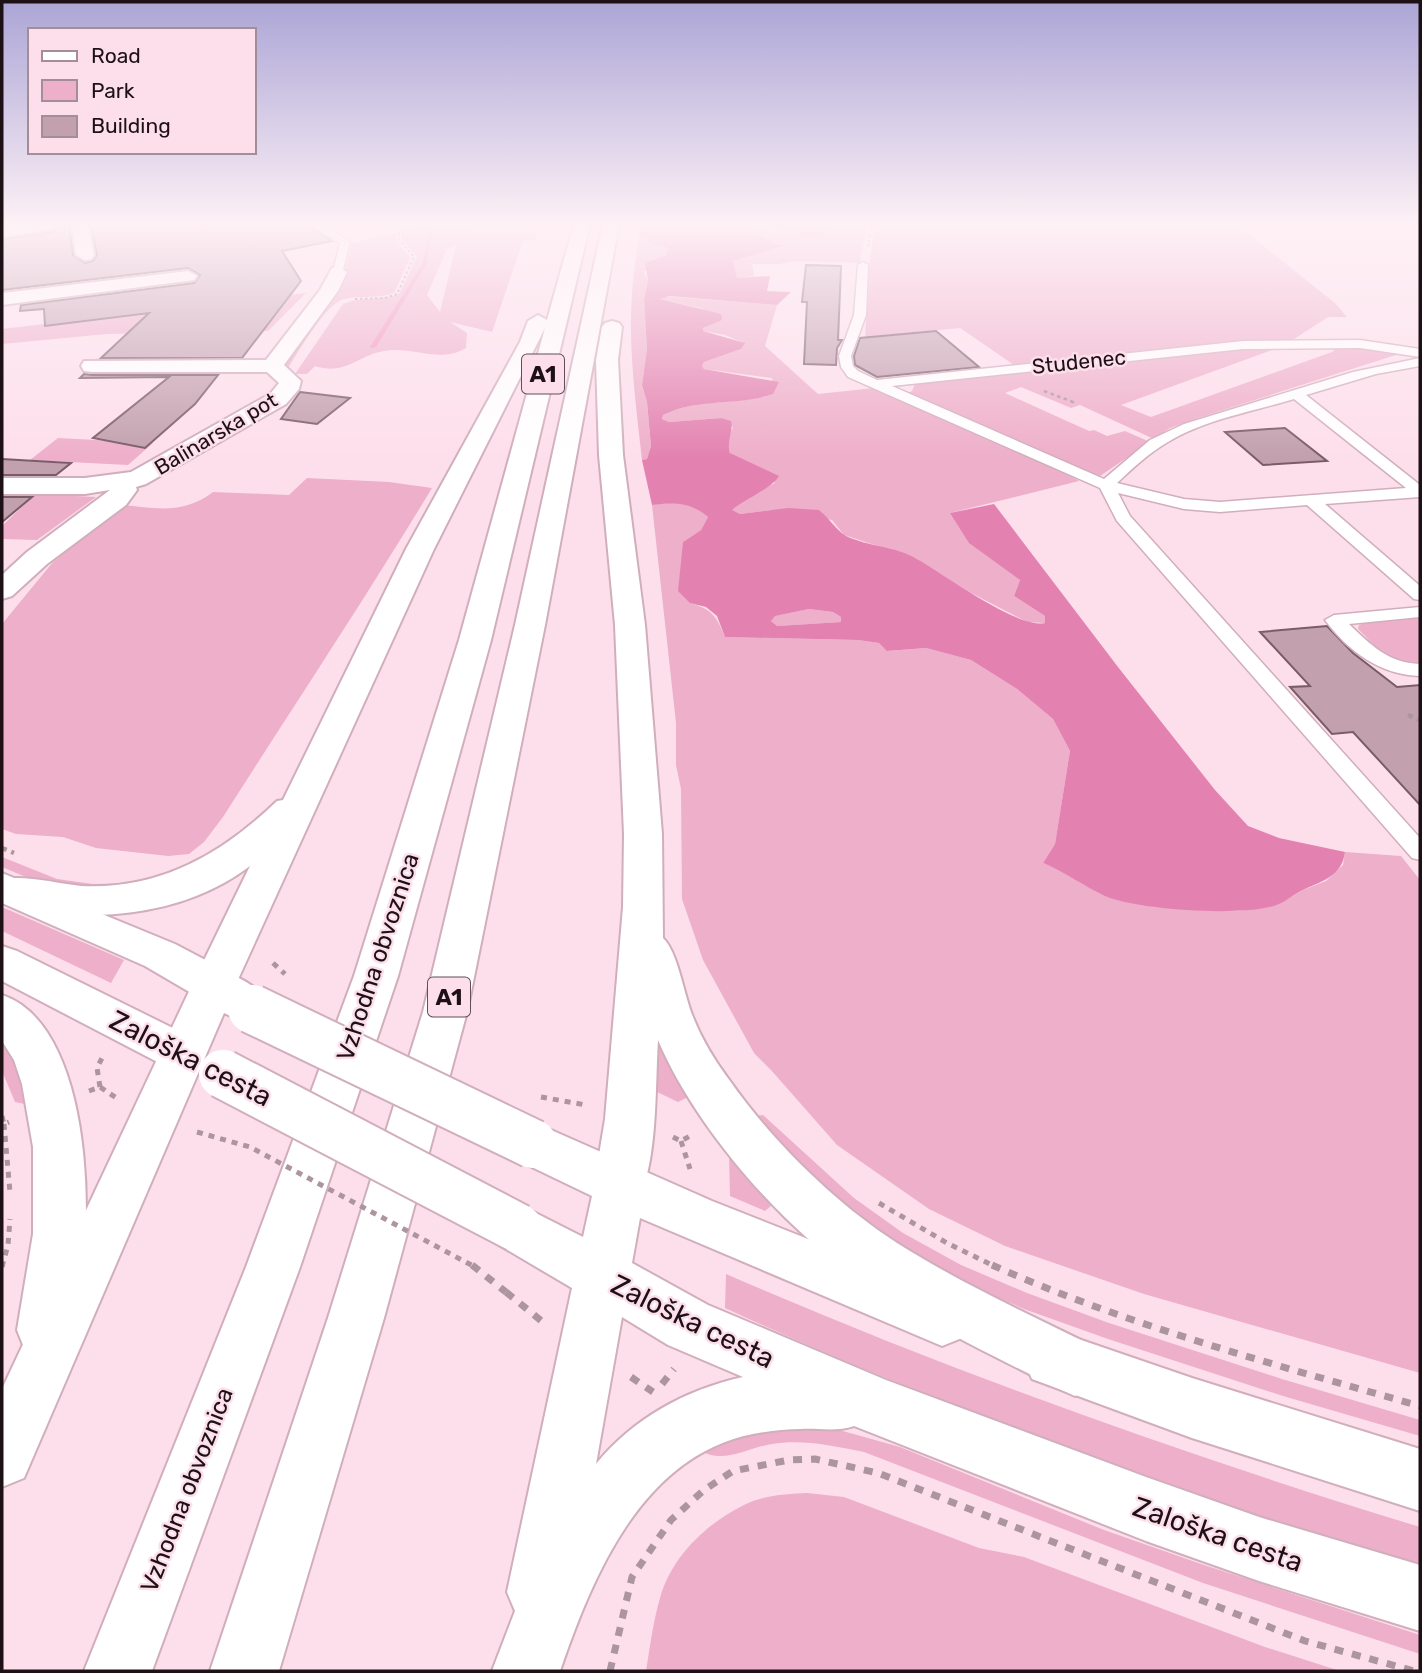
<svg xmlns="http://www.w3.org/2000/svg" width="1422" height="1673" viewBox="0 0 1422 1673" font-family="Rubik,sans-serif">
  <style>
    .green { fill: #eeafca; fill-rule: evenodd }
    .forest { fill: #e382b0; fill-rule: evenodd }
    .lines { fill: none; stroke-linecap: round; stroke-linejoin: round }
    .stream { fill: #f08ebc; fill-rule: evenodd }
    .building { fill: #c2a0ae; stroke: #7a5b68; stroke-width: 2 }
    .lane-casing { stroke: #d1aebc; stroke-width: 3 }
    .street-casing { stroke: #d1aebc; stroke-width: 4 }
    .secondary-casing { stroke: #d1aebc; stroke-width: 4 }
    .primary-casing { stroke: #d1aebc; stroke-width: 4 }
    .highway-casing { stroke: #d1aebc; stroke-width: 4 }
    .path-far4 { stroke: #ac959e; stroke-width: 2; stroke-dasharray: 2.5 2.5; stroke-linecap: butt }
    .path-far3 { stroke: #ac959e; stroke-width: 2.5; stroke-dasharray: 3.5 3.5; stroke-linecap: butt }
    .path-far2 { stroke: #ac959e; stroke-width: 4.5; stroke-dasharray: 5 5; stroke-linecap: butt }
    .path-far1 { stroke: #ac959e; stroke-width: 5; stroke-dasharray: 6 6; stroke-linecap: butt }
    .path { stroke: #ac959e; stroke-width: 7; stroke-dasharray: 9 9; stroke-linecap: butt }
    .lane { fill: #fff; fill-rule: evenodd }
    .street { fill: #fff; fill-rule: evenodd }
    .secondary { fill: #fff; fill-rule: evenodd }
    .primary { fill: #fff; fill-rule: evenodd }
    .highway { fill: #fff; fill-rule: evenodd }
    .primary-bridge-casing { stroke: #d1aebc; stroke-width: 52; stroke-linecap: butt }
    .path-bridge-far1 { stroke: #ac959e; stroke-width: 5; stroke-dasharray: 6 6; stroke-linecap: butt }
    .path-bridge { stroke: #ac959e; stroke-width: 7; stroke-dasharray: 9 9; stroke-linecap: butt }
    .primary-bridge { stroke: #fff; stroke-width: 48 }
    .labels { text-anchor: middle; stroke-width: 5; stroke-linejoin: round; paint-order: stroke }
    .far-street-label { font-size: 21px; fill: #1d1116; stroke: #fddfeb }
    .shield { fill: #fddfeb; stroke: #604f56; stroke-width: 2 }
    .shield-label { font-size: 23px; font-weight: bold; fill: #1d1116 }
    .street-label { font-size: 24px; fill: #1d1116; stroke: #fddfeb }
    .near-street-label { font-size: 28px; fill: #1d1116; stroke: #fddfeb }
  </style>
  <rect width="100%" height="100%" fill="#fddfeb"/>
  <path class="green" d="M437,224H484L471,231L475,233L535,231L536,240L523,241L492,332L450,322L467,333L466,348C439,364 413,346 384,351C358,355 346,376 315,366L307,374H295L343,304C361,296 381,301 399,294L417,257L401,239V233ZM456,245L440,312L427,295L447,249Z
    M749,224H760L794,234L832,224H867L860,263L796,261L779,264H752L754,276L737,278L733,261L781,245L746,230Z
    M875,224H1236L1335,303L1347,317H1328L1291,341L1017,367L960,328L865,337L869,266Z
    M419,227L397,234L396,240L410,258L394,293C378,299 361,295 344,299C326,303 299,351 288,368L284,360L343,281L352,243Z
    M639,234L648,236L649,242L668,248L666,255L654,259L644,272L648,281L644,299L647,349L642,385L647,402L651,446L647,459L642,460C636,405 628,349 632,293C633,274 637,254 639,234Z
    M306,293L268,331L107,334L2,344V329Z
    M662,296L777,305L765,346L818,394L874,388L1058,469L1079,481L950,513L1020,580L1014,596L1045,616V623L1027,622L950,582L917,559L844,535L832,520L772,510L740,514L731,510L755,492L775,483L730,453L727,442L733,427L721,418L669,422L662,419L663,415C696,398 737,406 773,394L772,378L704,369L702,366L704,362L741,349L744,343L725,335L703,331V328L710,325L703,309L660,299Z
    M1286,345L1121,405L1151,417L1332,352L1338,346L1399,354L1198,418L1170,428L1154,439L1080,405L1071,408L1021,387L1005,393L1089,431L1094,430L1107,436L1125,431L1150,442L1100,476L905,395L912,391L915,384L1250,347Z
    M58,438L153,443L128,465L30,460Z
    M307,478L389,482L432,488C365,599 293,707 223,817L204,842L189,854L168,856L96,848L63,837L16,834L2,829V624L53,562L122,505C156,508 183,515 213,492L289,495Z
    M35,494L96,497L37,540L2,539V526Z
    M672,502L697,507L708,517L701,530L683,542L690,603C712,609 717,617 725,637L858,640L879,643L888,651L926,648L971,660L1017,689L1053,719L1070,751L1055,844L1043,863L1153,907L1239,911L1277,905L1303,890L1326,881L1343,865L1345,852L1401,856L1420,880V1373L1144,1294L1005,1246L929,1209L837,1145L771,1070L754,1053L703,960L682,899L681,789L676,765V723L652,505Z
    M809,609L833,612L841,617V622L777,626L771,621L774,616Z
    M1420,618V664C1389,667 1379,649 1358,629L1359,625L1365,623Z
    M2,857L57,879L93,884L144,883L113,891L33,880L2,867Z
    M2,907L124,960L111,983L2,931Z
    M2,1039L12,1053L30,1105L15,1102L2,1071Z
    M658,1048H661L688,1097L678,1102L655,1091Z
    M763,1115L854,1198L903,1233L961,1265L1027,1293L1109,1323L1282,1379L1420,1420V1436L1283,1396L1108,1339L1024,1309L956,1279L891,1242L810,1179L755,1116Z
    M729,1153L772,1205L765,1211L730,1196Z
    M726,1274C952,1372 1185,1455 1420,1527V1564C1319,1538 1221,1503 1123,1468C988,1420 855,1368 725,1308Z
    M768,1428H832L900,1447L1104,1530L1204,1565L1420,1635V1654L1203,1583L864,1452C834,1446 802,1439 772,1444C746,1448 724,1465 699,1450Z
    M807,1493L844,1497L979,1548L1024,1557L1265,1647L1340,1671H646C650,1647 653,1622 660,1598C671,1557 707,1523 744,1505C763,1495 786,1494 807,1493Z"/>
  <path class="forest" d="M666,224H749L746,230L782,246L733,261L737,278L770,276L767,291L791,292L777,305L669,296L660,299L721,314L722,320L703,328V331L745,343L741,349L704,362L702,366L704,369L779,382L773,394C738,406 695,398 663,415L662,419L669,422L721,418L731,421C734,431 726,440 730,453L779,476C771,489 745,499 732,510L740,514L788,508L819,510C828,517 837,531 846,536C869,547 895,546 917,559C942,573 1019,630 1045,623V616L1014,596L1020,580L969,543L950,513L994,504L1118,667L1215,790L1248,826L1279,838L1345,852C1342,875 1325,880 1305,889C1295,893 1287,901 1277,905C1243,917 1138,910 1105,896C1084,886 1065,872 1043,863L1055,844L1070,751L1053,719L1017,689L971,660L926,648L887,651L879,643L858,640L725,637L717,616L706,607L690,603L678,591L683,542L701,530L708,517C691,502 673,502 652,505L642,460L647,459L651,446L647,402L642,385L647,349L644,299L648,281L645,263L666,255L668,248L648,242V236L639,234L641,227ZM809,609L833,612L841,617V622L777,626L771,621L775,616Z
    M760,224H832L825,233L805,236Z"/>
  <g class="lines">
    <path class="stream" d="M420,225L433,232L426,265L376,347L371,348L370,347L422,265L429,233L418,227Z"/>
  </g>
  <path class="building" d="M64,224H69L73,255L85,263L93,261L97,255L91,224H197L200,227L217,224H306L332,241L282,251L301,281L242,358H101L149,313L45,326L44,309L20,311L21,305L194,283L200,275L188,268L2,290V239L53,232Z
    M806,265L841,266L838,340H842L837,348L836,365L804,364L807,302H802Z
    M936,331L979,367L877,377L855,365L854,356L860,338Z
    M84,374L92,375H218L195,404L145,448L93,438L169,377L80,378Z
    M300,392L350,398L317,424L281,419Z
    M1285,428L1327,461L1263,465L1225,432Z
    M2,459L71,463L56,475H2Z
    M2,497H32L2,522Z
    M1327,626L1353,653L1397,687L1420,685V805L1353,732L1332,734L1290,687L1310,686L1260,632Z"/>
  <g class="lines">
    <defs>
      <path id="lane" d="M309,224H321L350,242L342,274L333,272L340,243Z
        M863,262L868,265L866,315L851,356L853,366L858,371L877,380L1243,341L1360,340L1420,349V357L1360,348L1243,349L892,386L1104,479L1150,440L1184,424L1353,372L1420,358V366L1376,374L1306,395L1420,485V497L1325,504L1420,586V600L1414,599L1307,505L1220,512L1184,509L1118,493L1130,516L1420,838V860L1412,858L1117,521L1100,488L848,377L841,367L839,356L854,315L858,265ZM1294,399L1406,488L1220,502L1184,499L1117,483C1133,468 1149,453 1168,442C1206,419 1252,412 1294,399Z
        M1420,607V617L1349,624C1371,645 1388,663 1420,664V676C1380,675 1348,651 1325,620L1334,615Z"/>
      <path id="street" d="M21,224H61L53,229L2,237V227Z
        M72,224H88L94,255L91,259L85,260L76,255Z
        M338,267L347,272L338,291L284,365L301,381L299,389L286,404L146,484L136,487L137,490L126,505L47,564L12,596L2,599V575L27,552L110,490L85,494H2V478H85L131,472L270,394L279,383L267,372H92L84,371L81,366L84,361L266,360L320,290L332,268Z
        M188,271L197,276L194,280L2,305V293Z"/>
      <path id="secondary" d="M2,873L175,944L230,973L236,985L230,997L214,1002L198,997L145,966L2,903Z
        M2,946L17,951L199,1041L206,1054L199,1067L183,1073L167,1067L2,981Z
        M2,995C102,1028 98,1271 65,1350L45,1358L25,1350L17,1330L33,1234V1147L22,1084L14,1060L2,1041Z"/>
      <path id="primary" d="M214,968C236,975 263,988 274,1009L268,1021L252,1026L224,1013L24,1478L2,1487V1389L192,985L198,973Z
        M533,1122L712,1201L962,1300L970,1319L962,1338L942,1346L640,1218L632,1263L708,1305L886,1380L1146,1477L1259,1517L1420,1565V1631L1259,1581L1146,1541L854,1426C838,1432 818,1428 801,1429C785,1429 769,1431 753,1434C642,1456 593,1575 560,1671H492L515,1611L507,1592L572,1288L499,1245L492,1228L499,1211L518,1204L583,1237L592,1196L515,1159L508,1144L515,1129ZM622,1317L668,1345L743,1377C685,1390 634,1418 596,1464Z
        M1052,1330L1192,1378L1420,1449V1511L1192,1438L1032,1379L1023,1359L1032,1339Z"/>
      <path id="highway" d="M574,224H590L491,640L398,976L300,1267L152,1671H84L246,1267L354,976L459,640L545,328L434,549L230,997L214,1002L198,997L192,985L250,866C182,918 82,926 2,902V880C20,874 59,884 81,886C160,890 222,854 277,801L283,800L406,549L520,342L528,321L538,315L547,320Z
        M603,224H619L545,625L467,1012L384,1318L279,1671H210L328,1318L423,1012L515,625Z
        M612,321L619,323L622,327L618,360L623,455L645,625L662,834L663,938C678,952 684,996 693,1017C702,1040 715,1061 730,1081C772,1141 836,1204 897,1243C960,1283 1029,1314 1095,1347L1104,1367L1095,1387L1075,1396L1055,1387C988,1353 920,1321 859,1279C781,1226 695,1127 658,1040C655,1087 658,1159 638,1201L620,1208L602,1201L594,1185L605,1119L623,907L624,834L615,625L599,455L596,360L602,327L605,323Z"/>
    </defs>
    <use href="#lane" class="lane-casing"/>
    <use href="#street" class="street-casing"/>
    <use href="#secondary" class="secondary-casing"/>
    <use href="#primary" class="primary-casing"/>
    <use href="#highway" class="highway-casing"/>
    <path class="path-far4" d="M868,247L872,224
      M355,299L385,298L397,294L414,257L399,240V233L430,224"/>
    <path class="path-far3" d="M1044,391L1073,402L1071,401"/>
    <path class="path-far2" d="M1408,715L1420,720
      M2,848L14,853"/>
    <path class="path-far1" d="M100,1087L97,1068L103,1056
      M89,1091L100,1087L118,1099
      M541,1097L586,1105
      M2,1116L4,1124L9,1122
      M4,1124L10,1192
      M673,1137L681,1141L690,1136
      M681,1141L690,1169
      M879,1203L947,1243L996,1267
      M2,1267L8,1245L10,1219"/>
    <path class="path" d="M992,1265C1129,1326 1276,1365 1420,1406
      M506,1292L544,1323
      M631,1377L653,1392
      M662,1384L674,1369
      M610,1671L632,1577L671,1520L704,1490L733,1471L789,1460L815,1459L878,1473L1305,1641L1414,1671"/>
    <use href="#lane" class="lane"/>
    <use href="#street" class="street"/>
    <use href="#secondary" class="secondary"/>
    <use href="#primary" class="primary"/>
    <use href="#highway" class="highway"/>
    <defs>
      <path id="primary-bridge" d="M252,1009L533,1144
        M223,1074L518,1228"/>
    </defs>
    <use href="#primary-bridge" class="primary-bridge-casing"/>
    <path class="path-bridge-far1" d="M273,963L285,974
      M197,1132L250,1147L475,1267"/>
    <path class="path-bridge" d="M472,1265L506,1292"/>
    <use href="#primary-bridge" class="primary-bridge"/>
  </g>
  <linearGradient id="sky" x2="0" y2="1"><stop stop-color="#aba5d6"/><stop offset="0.49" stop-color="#fef1f6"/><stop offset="1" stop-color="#fef1f6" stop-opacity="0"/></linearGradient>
  <rect width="1422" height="458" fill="url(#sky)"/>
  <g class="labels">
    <g class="far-street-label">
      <text transform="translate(1079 362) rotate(-6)" y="7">Studenec</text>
      <text transform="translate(216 434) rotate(-31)" y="7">Balinarska pot</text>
    </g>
    <g class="shield">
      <rect x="522" y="354.5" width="42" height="39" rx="5"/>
      <rect x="428" y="977.5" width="42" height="39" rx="5"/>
    </g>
    <g class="shield-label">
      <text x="543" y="382">A1</text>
      <text x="449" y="1005">A1</text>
    </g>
    <g class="street-label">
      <text transform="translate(378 957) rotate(-72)" y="8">Vzhodna obvoznica</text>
      <text transform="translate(187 1490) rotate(-69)" y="8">Vzhodna obvoznica</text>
    </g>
    <g class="near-street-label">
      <text transform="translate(191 1058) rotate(27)" y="10">Zaloška cesta</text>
      <text transform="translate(693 1321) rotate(26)" y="10">Zaloška cesta</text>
      <text transform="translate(1218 1534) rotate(19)" y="10">Zaloška cesta</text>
    </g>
  </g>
  <rect width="1422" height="1673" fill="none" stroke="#1d1116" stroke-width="7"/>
  <rect x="28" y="28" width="228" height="126" fill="#fddfeb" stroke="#a38d96" stroke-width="2"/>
  <rect x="42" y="51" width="35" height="10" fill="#ffffff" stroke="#a38d96" stroke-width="2"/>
  <text x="91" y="63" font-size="21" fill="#1d1116">Road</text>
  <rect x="42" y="80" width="35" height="21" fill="#eeafca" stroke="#a38d96" stroke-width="2"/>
  <text x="91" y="98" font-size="21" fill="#1d1116">Park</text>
  <rect x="42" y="116" width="35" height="21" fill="#c2a0ae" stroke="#a38d96" stroke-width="2"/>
  <text x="91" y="133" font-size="21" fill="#1d1116">Building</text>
</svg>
